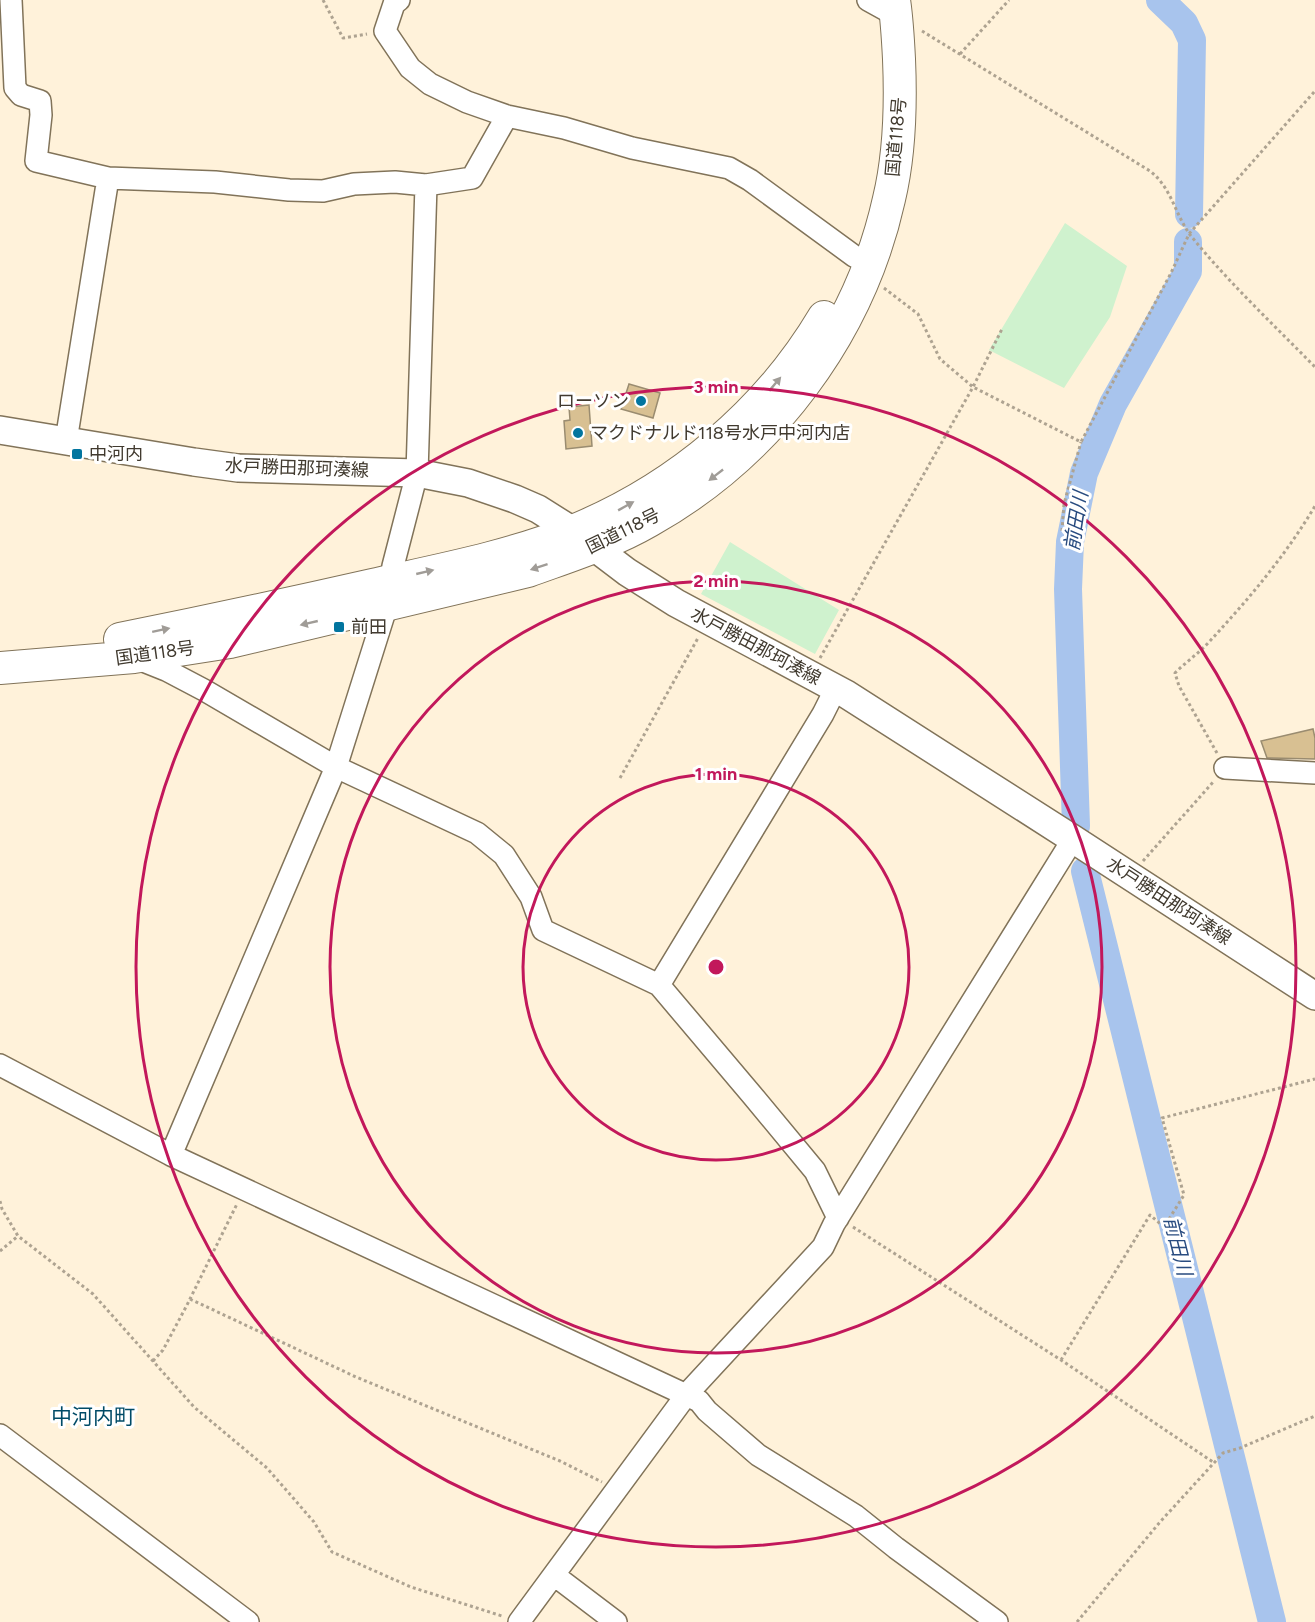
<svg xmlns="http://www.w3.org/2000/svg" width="1315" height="1622" viewBox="0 0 1315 1622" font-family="Figtree,'Noto Sans JP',sans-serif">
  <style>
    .green { fill: #cff2ce }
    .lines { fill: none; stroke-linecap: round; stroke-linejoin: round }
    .river { stroke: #a8c4ed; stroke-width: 28 }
    .building { fill: #d8c092; stroke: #9a8c70; stroke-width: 1.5 }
    .minor-casing { stroke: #817359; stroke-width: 24 }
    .major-casing { stroke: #817359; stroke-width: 30 }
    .highway-casing { stroke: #817359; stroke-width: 34 }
    .path { stroke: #aea391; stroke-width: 3; stroke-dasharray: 3 3; stroke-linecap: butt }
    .minor { stroke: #fff; stroke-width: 21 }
    .major { stroke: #fff; stroke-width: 27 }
    .highway { stroke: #fff; stroke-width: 32 }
    .oneway { fill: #a09c97 }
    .ring { fill: none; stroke: #c2185b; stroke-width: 3 }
    .poi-dot { fill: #02759f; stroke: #fff; stroke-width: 2 }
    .labels { text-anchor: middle; stroke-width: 6; stroke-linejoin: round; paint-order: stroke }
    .street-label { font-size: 18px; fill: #413a2f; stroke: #fff }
    .poi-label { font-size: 18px; fill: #413a2f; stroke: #fff; text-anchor: start }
    .water-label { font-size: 20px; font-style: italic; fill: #294c80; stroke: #fff }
    .quarter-label { font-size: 21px; fill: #004b67; stroke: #fff }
    .centre { fill: #c2185b; stroke: #fff; stroke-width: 3 }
    .ring-label { font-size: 18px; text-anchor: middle; font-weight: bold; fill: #c2185b; stroke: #fff; stroke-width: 6; stroke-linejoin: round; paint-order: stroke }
  </style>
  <rect width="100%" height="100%" fill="#fff2da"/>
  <path class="green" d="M1065,223L1127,266L1110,317L1064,388L989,350Z
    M730,542L839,610L815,654L701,594Z"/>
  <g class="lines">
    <path class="river" d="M1160,0L1184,23L1192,40L1189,214
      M1076,826L1068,589L1070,542L1084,473L1113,404L1188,271V242
      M1085,871L1272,1622"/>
  </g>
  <path class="building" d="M629,384L660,393L653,418L621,409Z
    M589,405L592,446L566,449L564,421L570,420L569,407Z
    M1313,729L1315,738V759L1267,758L1261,741Z"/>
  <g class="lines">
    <defs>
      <path id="minor" d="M11,0L15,88L21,95L40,101L41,115L36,161L108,178L66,441
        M399,0L394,4L385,31L410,68L430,84L467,102L507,116L564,128L632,148L729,168L750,180L854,256L870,264
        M868,0L897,16
        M108,178L215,182L289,190L323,191L354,184L395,182L426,185
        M136,658L166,670L204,690L336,767L477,833L504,855L531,897L543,930L659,985L823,714L836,688
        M1225,768L1315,773
        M659,985L752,1095L815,1171L838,1218
        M0,1065L171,1155L699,1401L707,1411L758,1455L856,1516L896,1548L997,1622
        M171,1155L336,767L387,605L393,566L417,473L426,185L472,178L507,116
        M0,1435L248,1622
        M554,1575L616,1622
        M519,1622L687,1394L823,1247L834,1224L1073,839"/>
      <path id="major" d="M0,430L194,462L238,468L417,473L468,483L515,499L538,509L573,531L627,572L676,603L846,694L1073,839L1315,996"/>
      <path id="highway" d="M120,639C204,622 288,604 372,585C439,570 509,557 573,531C676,489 767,413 824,317
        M0,668L134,657L230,642L528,571C569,556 611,543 649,521C770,453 859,334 889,199C900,153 901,105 899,59C898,39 897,20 894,0"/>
    </defs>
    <use href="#minor" class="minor-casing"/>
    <use href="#major" class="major-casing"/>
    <use href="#highway" class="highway-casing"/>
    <path class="path" d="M323,0L343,38L367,34
      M922,31L1150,171C1172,188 1175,215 1191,236C1229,283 1273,324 1315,367
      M960,54L1009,0
      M884,288L918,314L940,359L973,387L1081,442L1171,273L1189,234L1315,91
      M1062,531L1064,504L1081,442
      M820,658L973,387L1002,329
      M1217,753L1179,686L1175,673C1186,662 1199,653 1209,642C1248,600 1286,555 1315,506
      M620,778L698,638
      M1143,861L1214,781
      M0,1201L2,1209L18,1236L93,1294L194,1407L267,1468L314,1522L332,1552L411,1587L502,1616
      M853,1227L1061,1360L1213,1462
      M0,1251L18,1236
      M190,1299L356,1377L560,1461L602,1482
      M1061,1360L1150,1215L1164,1227L1184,1195L1162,1118L1315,1079
      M153,1361L163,1350L187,1305L237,1204
      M1077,1622L1160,1522L1223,1453L1240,1448L1315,1416"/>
    <use href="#minor" class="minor"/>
    <use href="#major" class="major"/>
    <use href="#highway" class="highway"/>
  </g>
  <defs><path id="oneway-solid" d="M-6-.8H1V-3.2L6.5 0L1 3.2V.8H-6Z" transform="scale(1.5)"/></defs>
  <g class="oneway">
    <use href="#oneway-solid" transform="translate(775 384) rotate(-50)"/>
    <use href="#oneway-solid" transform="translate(716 475) rotate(142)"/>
    <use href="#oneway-solid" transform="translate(626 506) rotate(-29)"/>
    <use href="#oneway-solid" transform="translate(539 567) rotate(162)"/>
    <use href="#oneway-solid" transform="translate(425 572) rotate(-13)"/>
    <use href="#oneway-solid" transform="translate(309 623) rotate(167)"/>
    <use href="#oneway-solid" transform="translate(161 630) rotate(-12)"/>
  </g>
  <g class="ring">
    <circle cx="716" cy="967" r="193"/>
    <circle cx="716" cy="967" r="386"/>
    <circle cx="716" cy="967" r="580"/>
  </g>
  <g class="poi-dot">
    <circle cx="641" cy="401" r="6"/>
    <circle cx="578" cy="433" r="6"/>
    <rect x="71" y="448" width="12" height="12" rx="3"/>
    <rect x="333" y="621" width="12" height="12" rx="3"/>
  </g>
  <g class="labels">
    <g class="street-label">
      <text transform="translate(896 137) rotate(-85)" y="6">国道118号</text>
      <text transform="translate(297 468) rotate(2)" y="6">水戸勝田那珂湊線</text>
      <text transform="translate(623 531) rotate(-26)" y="6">国道118号</text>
      <text transform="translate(756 646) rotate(28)" y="6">水戸勝田那珂湊線</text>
      <text transform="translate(155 653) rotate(-8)" y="6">国道118号</text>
      <text transform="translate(1169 901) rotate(33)" y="6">水戸勝田那珂湊線</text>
    </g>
    <g class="poi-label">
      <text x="629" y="407" text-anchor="end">ローソン</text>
      <text x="590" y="439">マクドナルド118号水戸中河内店</text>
      <text x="89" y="460">中河内</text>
      <text x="351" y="633">前田</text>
    </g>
    <g class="water-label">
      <text transform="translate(1076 521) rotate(-81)" y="7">前田川</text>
      <text transform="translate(1178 1246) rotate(76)" y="7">前田川</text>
    </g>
    <g class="quarter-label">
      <text x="93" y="1424">中河内町</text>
    </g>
  </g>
  <circle cx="716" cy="967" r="9" class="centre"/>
  <g class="ring-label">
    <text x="716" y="393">3 min</text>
    <text x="716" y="587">2 min</text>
    <text x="716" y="780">1 min</text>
  </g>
</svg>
